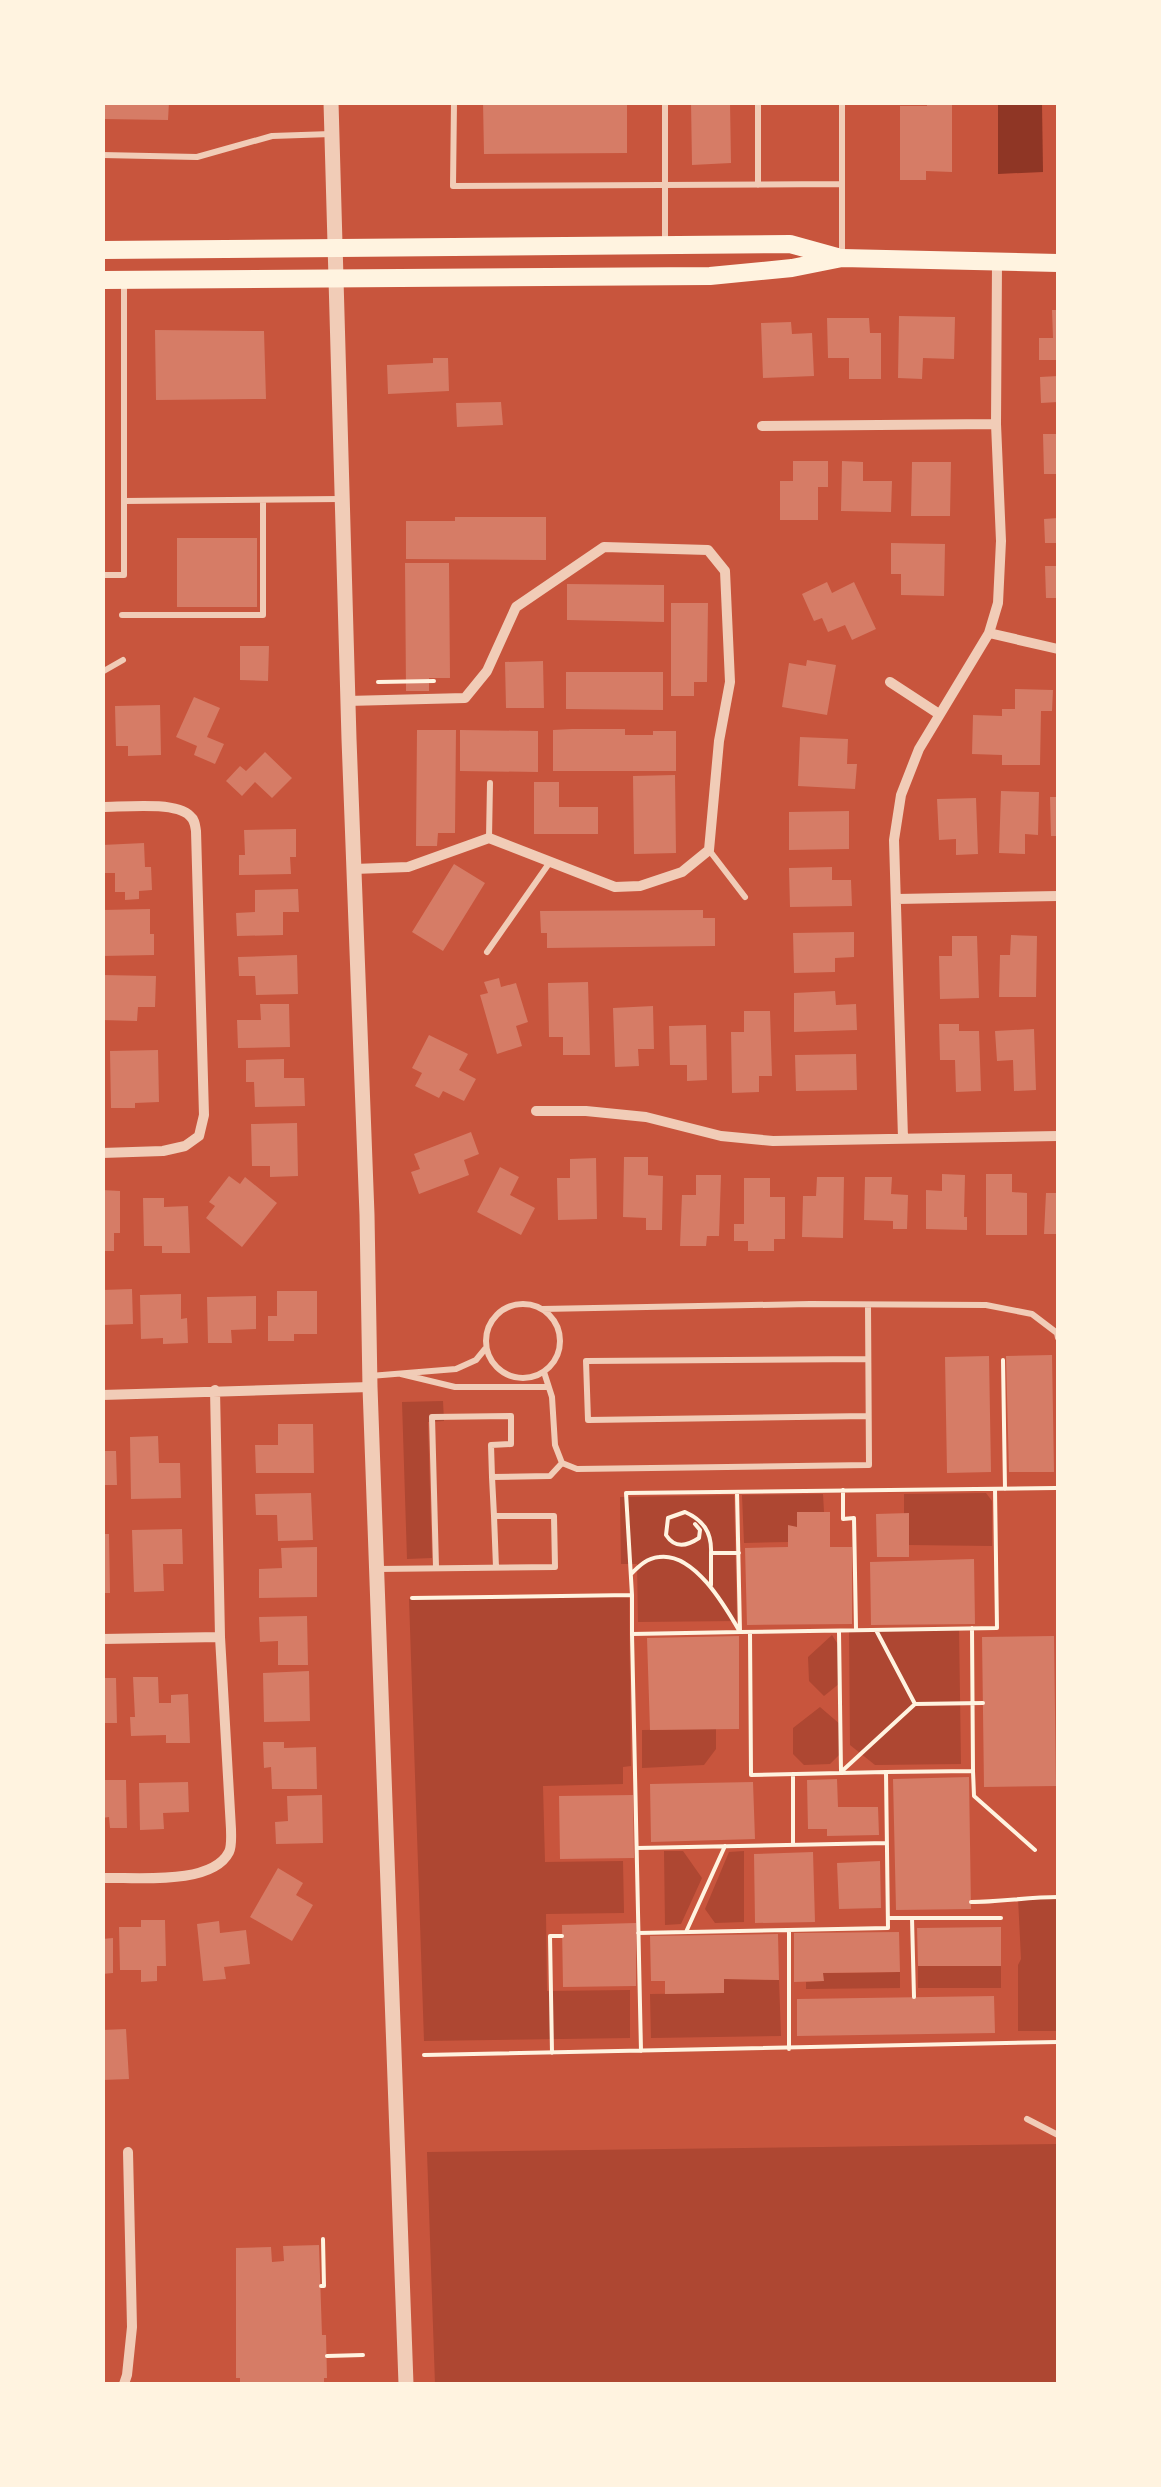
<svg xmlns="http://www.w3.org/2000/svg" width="1161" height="2487" viewBox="0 0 1161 2487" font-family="Lato,sans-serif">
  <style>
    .green { fill: #ae4732 }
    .water { fill: #8f3625 }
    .building { fill: #d67c66 }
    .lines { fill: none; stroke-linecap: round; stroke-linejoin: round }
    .path { stroke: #fff3e0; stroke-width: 4 }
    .service { stroke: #f1ccb7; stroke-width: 6 }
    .minor { stroke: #f1ccb7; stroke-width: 10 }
    .tertiary { stroke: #f1ccb7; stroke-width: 15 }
    .secondary { stroke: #fff3e0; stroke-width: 18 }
  </style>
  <rect width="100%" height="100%" fill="#c8553d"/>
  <path class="green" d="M443,1401L444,1421L428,1422L432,1558L407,1559L402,1402Z
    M986,1493L992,1501V1546L909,1545V1514H904V1494Z
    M823,1494L824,1512H798L797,1527L788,1526V1542L744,1543L742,1495Z
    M734,1495L737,1621L638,1622L637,1564H621L620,1497Z
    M629,1596L631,1766L623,1767V1784L543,1786L545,1862L623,1861L624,1913L546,1914L547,1991L630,1990V2038L424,2041L409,1599Z
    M959,1628L961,1764L875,1765L850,1745L849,1630Z
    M832,1635L839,1646L840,1683L824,1696L809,1681L808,1657Z
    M820,1707L841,1725V1753L830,1764L804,1765L793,1754V1728Z
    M716,1729V1749L704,1765L642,1768V1730Z
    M664,1851H683L702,1878L681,1924L665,1925Z
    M744,1851V1922L715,1923L705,1909L729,1852Z
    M1058,1897V2031H1018V1965L1021,1959L1018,1898Z
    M918,1966H1001V1988H918Z
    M900,1972V1988L806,1989V1982L823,1981V1973Z
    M724,1979L779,1980L781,2036L651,2038L650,1994L723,1993Z
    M1058,2144V2384H435L427,2152Z"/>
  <path class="water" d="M998,103H1042L1043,172L998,174Z"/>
  <path class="building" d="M102,102H169L168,120L102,119Z
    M483,102H627V153L484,154Z
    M691,102H730L731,163L692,165Z
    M927,102H952V172L926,171V180H900V106H927Z
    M1052,310H1058V360H1039V338H1053Z
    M899,316L955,317L954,359L923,358L922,379L898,378Z
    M827,318H869L870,333H881V379H849V358H828Z
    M791,322L792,334L812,333L814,376L763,378L761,323Z
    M155,330L264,331L266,399L156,400Z
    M433,358H448L449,391L388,394L387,365L433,363Z
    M1058,376V402L1041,403L1040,377Z
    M501,402L503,425L457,427L456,403Z
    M1043,434H1058V474H1044Z
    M793,461H828V487H818V520H780V481H793Z
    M842,461L863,462V481H892L891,512L841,511Z
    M912,462H951L950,516H911Z
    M455,517H546V560L406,559V521H455Z
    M1058,518V543H1045L1044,519Z
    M177,538H257V607H177Z
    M891,543L945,544L944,596L901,595V574H891Z
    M405,563H449L450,678H429V691H406Z
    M1045,566H1058V598H1046Z
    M827,582L832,593L854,582L876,629L852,640L845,625L828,632L822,618L814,621L802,594Z
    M567,584L664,585V622L567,620Z
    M671,603H708L707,682H694V696H671Z
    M240,646H269L268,681L240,680Z
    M807,660L836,665L827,715L782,707L789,663L806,666Z
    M543,661L544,708H506L505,662Z
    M566,672H663V710L566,709Z
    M1015,689L1053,690L1052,711H1041L1040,765H1002V755L972,754L973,715L1002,716V709H1015Z
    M194,697L220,708L207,737L224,744L215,764L194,755L197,746L176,737Z
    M160,705L161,755L128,756V746H116L115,706Z
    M572,729H625V735H653V731H676V771H553V730Z
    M417,730H456L455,833H438L437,846H416Z
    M460,730L538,731V772L460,771Z
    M800,737L848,739L847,764H857L855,789L798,786Z
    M265,752L292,778L272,798L255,782L242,796L226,781L240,766L246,771Z
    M675,775L676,853L634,854L633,776Z
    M534,782H559V807H598V834H534Z
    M1001,791L1039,792L1038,835L1025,834V854L999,853Z
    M1050,797H1058V836H1051Z
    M976,798L978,854L956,855V839L939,840L937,799Z
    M849,811V849L789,850V812Z
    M296,829V857H290L291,874L239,875V855H245L244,830Z
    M144,843L145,867H151L152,890L139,891V899L125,900V892H115V873H102V845Z
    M454,864L485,883L443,951L412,932Z
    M832,867V880H851L852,906L790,907L789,868Z
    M298,889L299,912H283V935L237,936L236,913L255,912V890Z
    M150,909V934H154V955L102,956V910Z
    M703,910V918H715V946L547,948V933H541L540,911Z
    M854,932V957L835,958V972L794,973L793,933Z
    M1011,935L1037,936L1036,997H999L1000,955H1010Z
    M952,936H977L979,998L940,999L939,956H952Z
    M297,955L298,994L256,995L255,976H239L238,957Z
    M102,975L156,976L155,1007H138L137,1021L102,1020Z
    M499,978L501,987L516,983L528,1022L516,1026L522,1046L497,1054L480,995L488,993L484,982Z
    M588,982L590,1055H563V1037H549L548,983Z
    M835,991L836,1005L856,1004L857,1030L794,1032V993Z
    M260,1004H289L290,1047L238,1048L237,1020H261Z
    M653,1006L654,1049H638L639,1066L615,1067L613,1008Z
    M744,1011H770L772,1076H759V1092L732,1093L731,1032H744Z
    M939,1024H959V1031H979L981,1091L956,1092L955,1060H940Z
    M706,1025L707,1080L687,1081V1065H670L669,1026Z
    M1034,1029L1036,1090L1014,1091L1013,1060L997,1061L995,1031Z
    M429,1035L468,1054L459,1070L476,1079L464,1101L443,1091L439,1098L415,1086L422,1073L412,1068Z
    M158,1050L159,1102L135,1103V1108H111L110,1051Z
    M856,1054L857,1090L796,1091L795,1055Z
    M284,1059V1078H304L305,1106L255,1107L254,1082H246V1060Z
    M297,1123L298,1176L270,1177V1166H252L251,1124Z
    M471,1132L479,1154L464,1160L469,1175L419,1194L411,1172L420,1169L414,1154Z
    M624,1157H648V1175L663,1176L662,1230H646V1218L623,1217Z
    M596,1158L597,1219L558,1220L557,1178H570V1159Z
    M500,1167L519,1177L510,1195L535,1208L521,1235L477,1212Z
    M942,1174L965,1175L964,1217H967V1230L926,1229V1190L942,1191Z
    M986,1174H1012V1192L1027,1193V1235H986Z
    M696,1175H721L719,1236H707L706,1246H680L682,1195H696Z
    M229,1176L240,1184L245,1177L277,1203L242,1247L206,1218L215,1206L209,1202Z
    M817,1177H844L843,1238L802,1237L803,1196H816Z
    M865,1177H892L891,1194L908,1195L907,1229H893V1221L864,1220Z
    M744,1178H770V1197H785V1239H774V1251H748V1241H734V1224H744Z
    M102,1190L120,1191V1233H114V1251H102Z
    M1046,1193H1058V1234H1044Z
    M143,1198H164V1207L188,1206L190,1253H162V1246H144Z
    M132,1289L133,1324L102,1325V1290Z
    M277,1291H317V1334H294V1341H268V1316H277Z
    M181,1294V1319L187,1318L188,1343L163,1344V1338L141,1339L140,1295Z
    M256,1296V1329L231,1330L232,1343H208L207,1297Z
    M1052,1355L1054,1472H1009L1006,1356Z
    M989,1356L991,1472L947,1473L945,1357Z
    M278,1424H313L314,1473H256L255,1445H278Z
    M158,1436L159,1463H180L181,1498L131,1499L130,1437Z
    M102,1451H116L117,1485H102Z
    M311,1493L313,1540L278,1541L277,1515H256L255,1494Z
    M797,1512H830V1547H852V1624L747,1625L745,1548L788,1547V1525L797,1527Z
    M909,1513V1557H877L876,1514Z
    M182,1529L183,1564H163L164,1591L134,1592L132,1530Z
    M102,1534H109L110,1593H102Z
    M317,1547V1597L259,1598V1569L282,1568L281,1548Z
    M974,1559L975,1624L871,1625L870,1562Z
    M307,1616L308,1665H278V1641L260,1642L259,1617Z
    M739,1636V1729L650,1730L647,1638Z
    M1054,1636L1056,1786L984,1787L982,1637Z
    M309,1671L310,1721L264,1722L263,1673Z
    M133,1677H158L159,1703H171V1695L188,1694L190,1743H166V1735L131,1736L130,1717H135Z
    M102,1678H116L117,1723H102Z
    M263,1742H284V1748L316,1747L317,1789H272L271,1767L264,1768Z
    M969,1777L971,1909L896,1910L893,1779Z
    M837,1779L838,1807H878L879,1835L827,1836V1829H808L807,1780Z
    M102,1780H126L127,1828H110L109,1817L102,1818Z
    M188,1782L189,1812L163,1813L164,1829L140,1830L139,1783Z
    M753,1782L755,1839L651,1842L650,1784Z
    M322,1795L323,1843L276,1844L275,1822L288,1821L287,1796Z
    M633,1795L634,1858L560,1859L559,1796Z
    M813,1852L815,1922L755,1923L754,1854Z
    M880,1861L881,1908L839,1909L837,1863Z
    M278,1868L303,1883L296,1895L313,1905L292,1941L250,1917Z
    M141,1920H165L166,1966H157V1981L141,1982V1970H120L119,1927H141Z
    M219,1921L220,1933L246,1930L250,1964L224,1967L226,1979L203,1981L197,1924Z
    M636,1923V1986L563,1987L562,1925Z
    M1001,1927V1966H918L917,1928Z
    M899,1932L900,1972L823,1973L824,1981L794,1982V1933Z
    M778,1934L779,1980L724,1979V1993L665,1994V1981H651L650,1936Z
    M113,1938V1973L102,1974V1939Z
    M994,1996L995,2033L797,2036V1999Z
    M126,2029L129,2079L102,2080V2030Z
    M319,2245L322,2335H326L327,2378H324V2384H240V2378H236V2248L271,2247L272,2262L284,2261L283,2246Z"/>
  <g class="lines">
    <path class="path" d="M378,682L434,681
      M1003,1360L1005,1489
      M843,1490V1519L854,1518L856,1629
      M695,1524L700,1530L699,1538C687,1546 675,1549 666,1535L668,1518L685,1512C703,1520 712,1532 711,1553
      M631,1574C639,1566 647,1558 659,1557C694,1552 725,1606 740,1632L997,1628L995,1489
      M711,1585V1553H739
      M632,1595V1634
      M412,1598L632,1595L626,1493L1056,1488
      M972,1628L973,1771
      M750,1632L751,1775L886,1772
      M839,1632L841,1772L915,1704L876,1630
      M915,1704L983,1703
      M793,1774V1844
      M637,1848L887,1843
      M971,1902C1000,1902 1029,1897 1058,1897
      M888,1918H912L914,1997
      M912,1918H1001
      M789,1930V2049
      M686,1932L725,1846
      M638,1933L888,1928L886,1772L973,1771L974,1796L1035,1850
      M641,2051L632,1634L740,1632L737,1492
      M552,2053L550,1936H562
      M424,2055L1058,2042
      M321,2286H324L323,2239
      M327,2356L363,2355"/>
    <path class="service" d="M454,102L453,186L842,184
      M665,102V241
      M758,102V185
      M102,155L197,157L272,136L331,134
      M842,256V102
      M124,280V501L341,499
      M102,575H124V501
      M122,615H263V500
      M102,672L123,660
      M489,838L490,783
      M709,850L745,897
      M487,952L550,862
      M486 1341a37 37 0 1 1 74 0a37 37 0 1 1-74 0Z
      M542,1309L810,1304L986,1305L1032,1314L1057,1333L1058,1338
      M868,1359L586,1361L588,1420L868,1416
      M544,1372L552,1397L555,1445L562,1463L577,1469L869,1465L868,1305
      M401,1374L455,1387H547
      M370,1376L456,1369L476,1360L485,1349
      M494,1516L496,1567
      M436,1567L432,1417L511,1416V1444L491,1445L492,1477
      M378,1569L555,1567L554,1516H494L492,1477L550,1476L562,1463
      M1027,2119L1058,2135"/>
    <path class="minor" d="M762,426L996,424
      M989,633L1058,649
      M890,682L939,714
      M347,701L465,698L487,671L516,607L604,547L708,550L725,571L730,682L719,741L709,850L682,872L640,886L615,887L489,838L408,867L354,869
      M102,807C123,807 176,801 190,816C195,820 195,825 196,831L204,1115L199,1136L185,1146L163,1151L102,1153
      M897,899L1058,896
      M536,1111H586L646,1117L721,1136L773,1141L1058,1136
      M903,1138L894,840L901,795L919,749L989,633L998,603L1001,541L996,424L997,263
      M102,1395L370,1387
      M102,1639L220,1637
      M102,1878C135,1877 212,1886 229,1852C232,1846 231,1836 231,1829L220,1637L215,1390
      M124,2384L127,2375L132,2327L128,2152"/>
    <path class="tertiary" d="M331,102L349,739L367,1215L370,1387L406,2384"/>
    <path class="secondary" d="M102,250L790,244L837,257
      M102,280L710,276L792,268L842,258L1058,263"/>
  </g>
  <rect width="1161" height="2487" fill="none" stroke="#fff3e0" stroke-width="210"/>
</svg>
